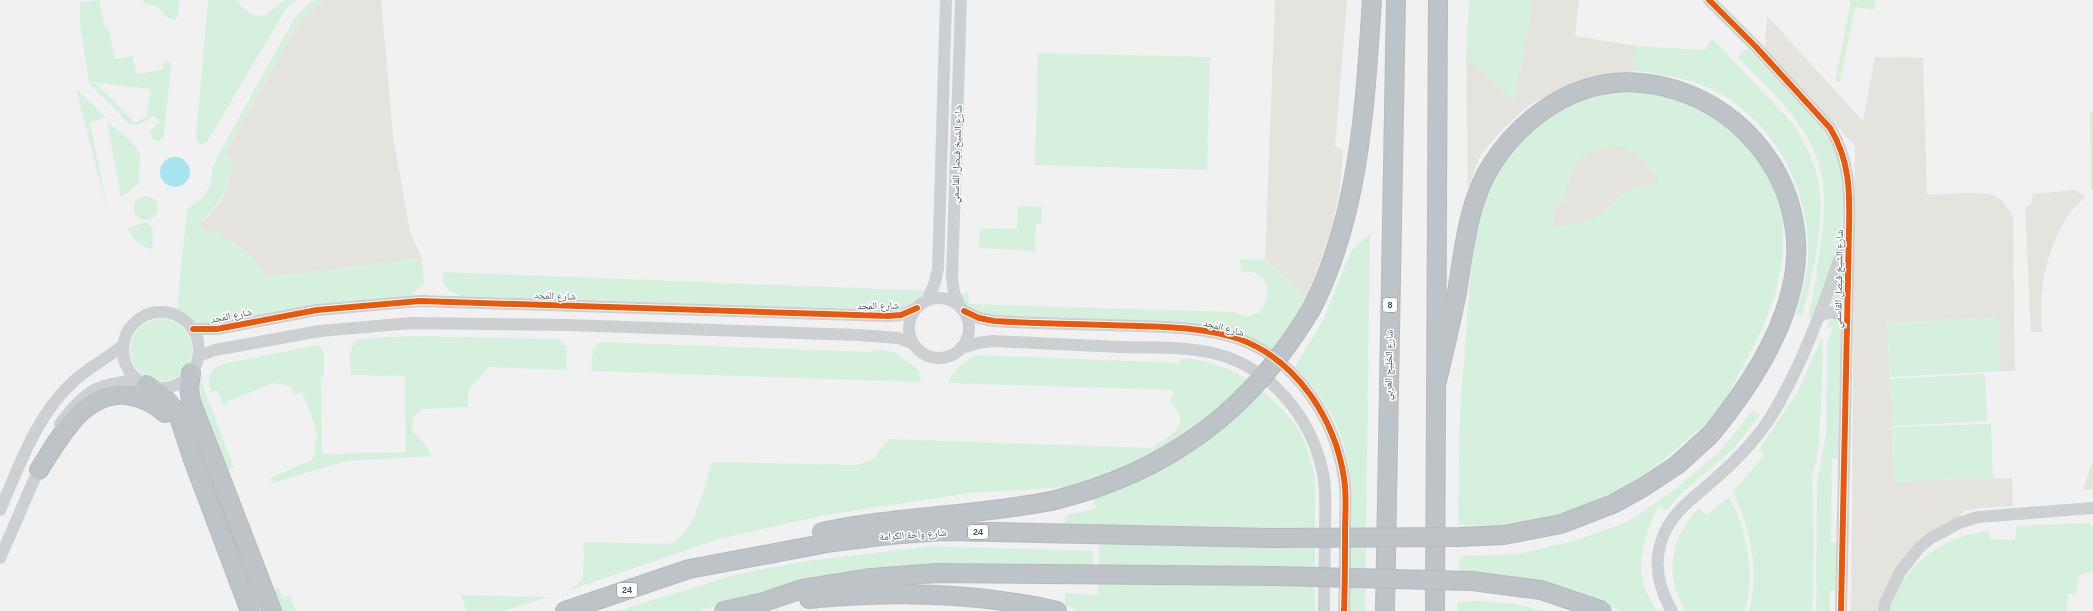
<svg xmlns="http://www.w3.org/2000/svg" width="2093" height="611" viewBox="0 0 2093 611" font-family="Arial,'Noto Naskh Arabic',sans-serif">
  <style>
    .green { fill: #d5f1de }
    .sand { fill: #e5e3dd }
    .water { fill: #a8e4f0 }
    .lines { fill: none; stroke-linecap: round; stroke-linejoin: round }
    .highway-casing { stroke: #b5bbc1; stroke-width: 20 }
    .minor { stroke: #ccd0d2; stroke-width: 12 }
    .highway { stroke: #bdc3c7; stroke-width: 18 }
    .highway-bridge-casing { stroke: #b5bbc1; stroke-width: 20; stroke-linecap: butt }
    .highway-bridge { stroke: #bdc3c7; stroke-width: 18 }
    .cycleway-casing { stroke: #fff; stroke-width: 8 }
    .cycleway { stroke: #e8590c; stroke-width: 6 }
    .labels { text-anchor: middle; stroke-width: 3; stroke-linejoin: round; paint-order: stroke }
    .shield { fill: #fff; stroke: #7e878e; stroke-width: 1 }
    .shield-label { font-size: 9px; font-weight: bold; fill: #47545e }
    .street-label { font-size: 10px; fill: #47545e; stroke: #fff }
  </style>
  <rect width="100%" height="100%" fill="#f1f1f1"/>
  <path class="green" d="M99,0L105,28L108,27L115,59L133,56L136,74L162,70L165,61L167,60L171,64L164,136L159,141L152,140L150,131L160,122L154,115C145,121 140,127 129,124L89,83L96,84L136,123L146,117L151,89L89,82L80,24V3Z
    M143,0H179L178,16L175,20L167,18L157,6L144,4Z
    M208,0H236L244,9L253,15L263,16L285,0H296L287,7L207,142L200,145L196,137Z
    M313,0H324L299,22L226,152L232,162C229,186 222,201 205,218C222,241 256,250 265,278L422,258L424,283L410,296L201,326L189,321L177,308L187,209L203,197L211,184L212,169L221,150L295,17Z
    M1469,0H1533L1514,102L1466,57Z
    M1851,0H1876L1874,10L1855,7L1840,82L1835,81Z
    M1713,39L1793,124C1801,138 1810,152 1815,168C1829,211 1813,272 1802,316L1796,315C1801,297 1807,277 1808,258C1810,196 1781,134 1729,99C1701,80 1665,74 1633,71L1636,46L1704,50Z
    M1747,48C1764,66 1782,85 1799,103C1809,114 1821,125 1829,138C1862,192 1832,266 1815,320L1808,317C1814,296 1816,276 1819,254C1826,209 1830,170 1802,129C1785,102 1759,80 1738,57Z
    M1038,53L1210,57L1207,170L1035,165Z
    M76,89L106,118L90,122L109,217Z
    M1603,89L1677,94L1733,126L1765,167L1777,196L1783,223V257L1775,295L1762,329L1725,401L1703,426L1667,457L1635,481L1607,496L1559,515L1504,526L1458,525L1460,411L1470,279L1480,206L1497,164L1544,110Z
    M107,122C117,131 140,144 140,158C140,167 137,173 140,183L121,197Z
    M134 208a12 12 0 1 1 24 0a12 12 0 1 1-24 0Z
    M1018,206L1042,207L1041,224H1036L1035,251L979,248L980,228L1017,229Z
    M147,222L153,230L152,249C139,245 133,240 127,228Z
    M1370,234L1365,611H1348C1349,555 1360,471 1335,421C1325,401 1310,383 1295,367L1323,320L1351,251Z
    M1240,259H1265L1307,296L1299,316L1277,353L1217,328L989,317L963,307L958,298L961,294L968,293L969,304L1234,312C1270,332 1284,267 1241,272Z
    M443,272L933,291C932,303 928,307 918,312L463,297L450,291L443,283Z
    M1998,317L2001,371L1890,377L1887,323Z
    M130 350a31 31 0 1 1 62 0a31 31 0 1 1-62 0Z
    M1833,319L1840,322L1842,327L1840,459H1832L1831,542L1838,543V591L1830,590V611H1816L1817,483L1826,434L1827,341L1833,329L1827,327L1828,322Z
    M408,336L558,339L567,346L566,370L488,367C476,386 467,381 468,407L422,409L413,419L412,429L414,433L423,442L432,456L347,461L272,483L270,478L312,460L315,452L314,442L318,439L314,422L302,392L294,395L290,386L274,383L228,401L223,405L217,390L211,392C206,378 209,369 223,364L316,345L321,347L324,354V377L321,378L322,454L406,452L405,376L351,375C350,362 347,350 357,339Z
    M1822,337L1823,355L1819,446L1812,478L1814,545L1812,611H1749C1760,571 1750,529 1733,492L1764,455L1759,449L1797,393Z
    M600,342L870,352L873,349L895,352L919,370L921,382L591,371L593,349Z
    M978,355L1179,363L1181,358C1219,361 1246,374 1273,400C1282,409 1293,419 1299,431C1307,445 1311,461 1315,477V611H1080L1065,606V593L1098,595L1100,528L1065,526V516L1096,508L1088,486L969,493L820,516L719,539L549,597L503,611H467L461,595L549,597L566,591L577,585L583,578L584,542L670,544C697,531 703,488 712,462L857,465L874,459L889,439L1152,448C1173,434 1193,426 1170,401L1174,390L949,383C951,372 967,358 978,355Z
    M208,365L203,374L202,383L234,468L228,470L201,397L200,379Z
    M1985,374L1987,421L1892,426L1890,379Z
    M183,400L263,611H254L175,404Z
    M1753,410L1760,415L1734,448L1681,494L1667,510L1659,505C1647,528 1636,559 1644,586C1647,594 1653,603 1657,611H1620L1609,605L1571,590L1537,582L1459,574L1460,556L1518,554L1574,541L1627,522L1673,491L1719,452Z
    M1991,424L1993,478L1895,482L1893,427Z
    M1729,497C1747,528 1756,576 1745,611H1686C1663,577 1671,535 1699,508L1707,515Z
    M2087,523L2093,526V571L2080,575L2075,595L2068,594L2067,611H1890C1899,567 1947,533 1990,531V539L2015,540L2016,526Z
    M931,546L1093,551V570L934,571L743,599L697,611H618L737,574L807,561Z
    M279,587L283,598L290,595L296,611H282L272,589Z
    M1479,601L1518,604L1543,611H1457L1458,602Z"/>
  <path class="sand" d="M324,0H381L393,136L410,233L422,258L265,278C258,256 233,242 214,230L207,233L203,229L201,224C206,218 212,213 216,207C227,194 230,178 232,162L226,152L299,22Z
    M1275,0H1347L1335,146L1343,150L1340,188L1330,234L1307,296L1265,259Z
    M1533,0H1579L1575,36L1636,46L1633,71C1602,82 1569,86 1539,100C1526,105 1487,144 1480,157C1475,167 1472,178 1468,189L1466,57L1514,101Z
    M1767,16L1863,121L1875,57L1923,58L1927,195C1943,195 1982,190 1995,196C2004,200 2008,209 2013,217L2015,371H2001L1998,317L1887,323L1895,482L2012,478L2013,506L1982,508L1964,511L1956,521L1940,529L1885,593L1878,611H1851L1855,146L1765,50Z
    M2093,111V189L2091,190L2090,112Z
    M1617,146C1642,153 1646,161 1659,182L1627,191L1591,220L1553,228L1555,221L1552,215L1554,203L1565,201C1570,166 1578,148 1617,146Z
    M2076,190L2081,195H2086C2080,203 2071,210 2066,219C2045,253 2038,293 2042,332H2031L2025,208L2031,204L2033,194Z
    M1843,259L1842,305L1827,304Z
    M2093,459V489L2083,490Z"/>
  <path class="water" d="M160 172a15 15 0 1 1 30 0a15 15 0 1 1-30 0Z"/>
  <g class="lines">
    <defs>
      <path id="highway" d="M1312,308C1360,213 1365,104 1372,0
        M191,373L189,387L191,401L272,611
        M1437,381C1444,352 1451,322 1457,292C1464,250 1468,201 1492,164C1519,122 1564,88 1614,83C1630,81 1646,83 1661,86C1735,102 1791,165 1796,241C1800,312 1753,383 1710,435
        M146,385L164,397L178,414L192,457L250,611
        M39,470C59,439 83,391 127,395C142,397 154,403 165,413
        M822,532C898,516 975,516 1051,501
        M809,599C891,591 976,592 1057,611
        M565,611L689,569L833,542L889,535L943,531L1271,538
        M724,611L764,602L802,589L871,578L937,573L1275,576
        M1385,611L1396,0
        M1435,611L1438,0"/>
    </defs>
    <use href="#highway" class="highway-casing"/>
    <path class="minor" d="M1709,0L1756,47L1830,128C1850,160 1850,193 1849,230L1841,611
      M909 328a30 30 0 1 1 60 0a30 30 0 1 1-60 0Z
      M927,301L935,282L938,269L946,0
      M960,307L954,292L952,278L961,0
      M964,311L979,318L994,321C1042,324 1089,324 1137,326C1171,327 1206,328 1239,339C1297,360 1335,419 1344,478C1347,496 1345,514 1345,532C1345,558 1345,585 1344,611
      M123 350a38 38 0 1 1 76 0a38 38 0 1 1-76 0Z
      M1820,316C1830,310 1839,312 1847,321
      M193,329H217L317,310L420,301L888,316L901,315L917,308
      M961,348L978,343L993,341C1035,343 1078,345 1120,347C1152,348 1186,346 1217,354C1270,368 1310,416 1322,469C1327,490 1325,511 1325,532C1325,558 1324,585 1324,611
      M199,356L215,350L320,331L411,323L568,325L859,335L898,338L914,344
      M60,424C84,391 97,384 137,380
      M0,510C20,465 36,415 74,381C89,367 108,358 123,345
      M0,558L41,464
      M1672,611C1659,589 1653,564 1662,539C1671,512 1696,496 1716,478C1732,464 1747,449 1760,432C1773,416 1783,396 1792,378C1814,334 1830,288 1845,242
      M1884,611L1885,603L1900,572L1919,548L1931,538L1959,523L1978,517L2093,508"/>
    <use href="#highway" class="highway"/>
    <defs>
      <path id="highway-bridge" d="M1051,501C1167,473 1251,411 1312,308
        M1271,538L1459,537L1504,535L1561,524L1613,504L1642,488L1677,465L1710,435
        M1275,576L1472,581L1541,590L1603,611"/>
    </defs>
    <use href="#highway-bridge" class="highway-bridge-casing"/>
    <use href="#highway-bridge" class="highway-bridge"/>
    <defs>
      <path id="cycleway" d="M1709,0L1756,47L1830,128C1850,160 1850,193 1849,230L1841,611
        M964,311L979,318L994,321C1042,324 1089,324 1137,326C1171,327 1206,328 1239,339C1297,360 1335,419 1344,478C1347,496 1345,514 1345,532C1345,558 1345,585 1344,611
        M193,329H217L317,310L420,301L888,316L901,315L917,308"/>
    </defs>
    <use href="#cycleway" class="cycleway-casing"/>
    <use href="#cycleway" class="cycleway"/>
  </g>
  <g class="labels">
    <g class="shield">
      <rect x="1383" y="298" width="14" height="14" rx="3"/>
      <rect x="968" y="525" width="20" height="14" rx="3"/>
      <rect x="617" y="583" width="20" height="14" rx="3"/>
    </g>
    <g class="shield-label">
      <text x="1390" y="308">8</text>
      <text x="978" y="535">24</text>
      <text x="627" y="593">24</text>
    </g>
    <g class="street-label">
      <text transform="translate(956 154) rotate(-88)" y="4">شارع الشيخ فيصل القاسمي</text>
      <text transform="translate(1838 279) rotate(-89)" y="4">شارع الشيخ فيصل القاسمي</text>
      <text transform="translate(555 295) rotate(2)" y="4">شارع المَجد</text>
      <text transform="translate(878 305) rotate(-1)" y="4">شارع المَجد</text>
      <text transform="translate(231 315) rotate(-11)" y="4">شارع المَجد</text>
      <text transform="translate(1224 327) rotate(15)" y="4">شارع المَجد</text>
      <text transform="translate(1388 365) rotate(-89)" y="4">شارع الخَلِيج العَربِي</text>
      <text transform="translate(913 534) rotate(-4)" y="4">شارع واحة الكرامة</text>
    </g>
  </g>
</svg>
